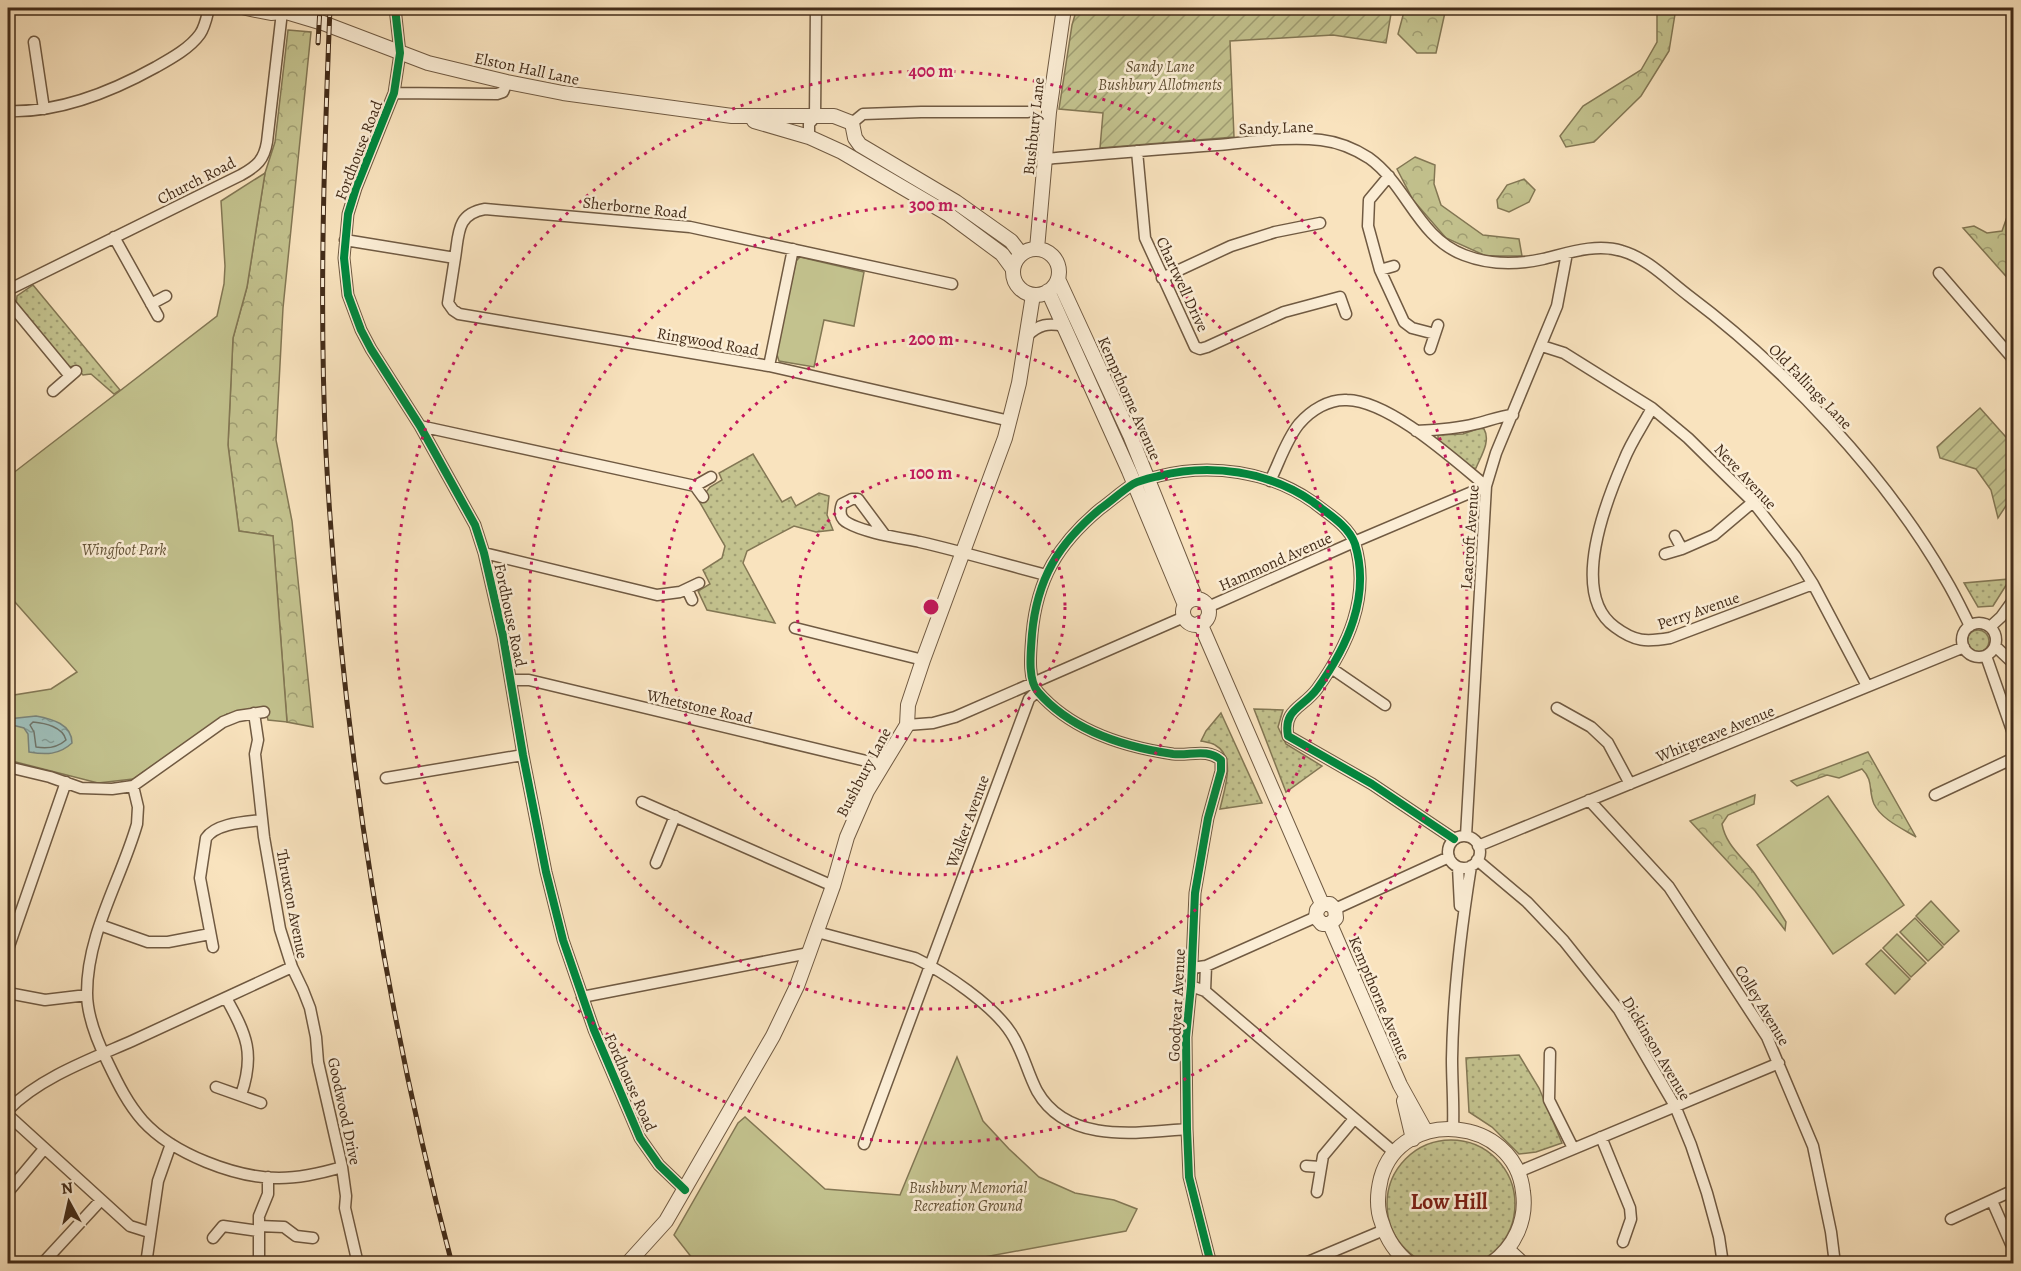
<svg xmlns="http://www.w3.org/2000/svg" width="2021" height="1271" viewBox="0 0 2021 1271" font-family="Alegreya,serif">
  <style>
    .grass { fill: url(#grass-dots); stroke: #837754; stroke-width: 1.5 }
    .forest { fill: url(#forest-crowns); stroke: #837754; stroke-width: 1.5 }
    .park { fill: #c3c28e; stroke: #837754; stroke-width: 1.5 }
    .garden { fill: url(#garden-furrows); stroke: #837754; stroke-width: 1.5 }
    .water { fill: url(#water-ripples); stroke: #7a8378; stroke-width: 1.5 }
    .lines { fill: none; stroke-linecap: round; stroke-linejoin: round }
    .shore { stroke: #707468; stroke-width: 1.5 }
    .minor-casing { stroke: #705a42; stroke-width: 13 }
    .tertiary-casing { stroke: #705a42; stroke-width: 16 }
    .minor { stroke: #fbedd5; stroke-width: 10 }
    .tertiary { stroke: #fbedd5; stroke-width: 14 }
    .rail-casing { stroke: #432c19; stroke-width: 5 }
    .rail { stroke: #fbedd5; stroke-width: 3; stroke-dasharray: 9; stroke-linecap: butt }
    .cycleway-casing { stroke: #fbedd5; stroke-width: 11 }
    .cycleway { stroke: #00873e; stroke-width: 8 }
    .ring { fill: none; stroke: #c2185b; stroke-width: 3; stroke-dasharray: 3 6 }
    .labels { text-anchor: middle; stroke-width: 5; stroke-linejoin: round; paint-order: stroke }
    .park-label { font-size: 16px; font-style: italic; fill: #635236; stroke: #fbedd5 }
    .street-label { font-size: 16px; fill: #432c19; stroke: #fbedd5 }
    .district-label { font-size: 22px; font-weight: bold; fill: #7a1f14; stroke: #fbedd5 }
    .centre { fill: #c2185b; stroke: #fbedd5; stroke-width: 3 }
    .ring-label { font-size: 18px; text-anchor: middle; font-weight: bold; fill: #c2185b; stroke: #fbedd5; stroke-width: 5; stroke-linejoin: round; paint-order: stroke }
  </style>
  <defs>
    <pattern id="grass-dots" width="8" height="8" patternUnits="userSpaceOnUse" patternTransform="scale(1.5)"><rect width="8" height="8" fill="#c3c28e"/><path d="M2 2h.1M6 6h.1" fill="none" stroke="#a09e73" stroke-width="1.8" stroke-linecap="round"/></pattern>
    <pattern id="forest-crowns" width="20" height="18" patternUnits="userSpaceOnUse" patternTransform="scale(1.5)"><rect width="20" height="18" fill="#c3c28e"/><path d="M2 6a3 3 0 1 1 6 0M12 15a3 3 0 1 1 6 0" fill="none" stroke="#a09e73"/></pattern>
    <pattern id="garden-furrows" width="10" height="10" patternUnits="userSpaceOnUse" patternTransform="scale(1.5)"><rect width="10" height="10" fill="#c3c28e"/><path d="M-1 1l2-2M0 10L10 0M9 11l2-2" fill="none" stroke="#a09e73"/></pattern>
    <pattern id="water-ripples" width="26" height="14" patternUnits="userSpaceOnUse" patternTransform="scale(1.5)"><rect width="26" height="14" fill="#9ebdb7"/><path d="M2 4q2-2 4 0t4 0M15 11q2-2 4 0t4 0" fill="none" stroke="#829a94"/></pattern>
  </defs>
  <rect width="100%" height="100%" fill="#f9e3be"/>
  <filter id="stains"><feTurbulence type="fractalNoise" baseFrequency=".00333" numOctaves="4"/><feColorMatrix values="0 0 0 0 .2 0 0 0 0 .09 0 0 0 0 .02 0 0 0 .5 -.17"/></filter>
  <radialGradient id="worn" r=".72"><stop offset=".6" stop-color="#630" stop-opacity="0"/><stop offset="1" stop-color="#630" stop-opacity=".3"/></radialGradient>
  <path class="grass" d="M33,285L120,390L114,394L91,374L83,375L75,366L68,367L16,306L17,296Z
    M1480,428L1484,429C1491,441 1481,456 1476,468L1471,469L1438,441V435L1463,434Z
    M753,454L782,502L791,497L796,506L819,493L829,496L827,515L833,530L816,532L794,526L747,551L743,563L775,623L707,610L698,591L710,584L703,570L722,558L725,546L699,501L710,487L722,480L719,473Z
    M2010,579L1993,606L1978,607L1964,583Z
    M1967 641a11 11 0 1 1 22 0a11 11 0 1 1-22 0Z
    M1254,709L1283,710L1278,727L1286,744L1322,766L1286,792Z
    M1221,713L1262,803L1220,809C1224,790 1237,757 1215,745C1212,743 1206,742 1201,741L1206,731Z
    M1519,1055L1539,1088L1562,1143L1536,1152L1519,1154L1492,1127L1469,1112L1466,1058Z
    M1387 1204a64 64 0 1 1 128 0a64 64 0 1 1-128 0Z"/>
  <path class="forest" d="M1405,8H1446L1436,53H1417L1398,34Z
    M1657,8H1676L1669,51L1641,96L1594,142L1566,147L1560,136L1583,106L1641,70L1657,42Z
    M288,30L311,32L283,308L276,440L292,521L313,727L287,722L273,536L239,531L228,445L233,338L247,287L265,173L275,142Z
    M1415,157L1435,165L1434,184L1441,205L1483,235L1519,239L1522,256H1486L1446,238L1413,200L1397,169Z
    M1524,179L1535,190L1529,202L1509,212L1498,208L1497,200L1507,185Z
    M2013,200L2014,278L2012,283L1963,228L1974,226L1987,233L2002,231Z
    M1868,752L1916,837C1903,829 1881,819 1874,804C1868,790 1874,781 1862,769L1839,778L1827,775L1797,786L1791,781Z
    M1755,795L1754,804L1728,815L1722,824C1726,846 1743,857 1755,874C1766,890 1776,906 1786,922L1785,930L1755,891L1690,821Z"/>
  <path class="park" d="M265,173L247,287L233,338L228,445L239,531L273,536L287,722L268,720L265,708L227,714L133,779L98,783L8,760V696L51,689L77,672L14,601L8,605V477L217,316L224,284L225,266L221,201Z
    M800,257L864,272L854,326L824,320L814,367L779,361L776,352L796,261Z
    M1828,796L1904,905L1833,954L1757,845Z
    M1931,901L1959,931L1944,945L1916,916Z
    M1915,918L1943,947L1928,961L1900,932Z
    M1897,934L1926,963L1911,977L1883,948Z
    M1881,950L1910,979L1895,994L1866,964Z
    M957,1057L983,1121L1009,1149L1039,1177L1075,1193L1114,1200L1137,1209L1126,1231L952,1263H696L674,1235L738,1123L745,1117L825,1189L900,1195Z"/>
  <path class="garden" d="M1077,8H1392L1386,43L1333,35L1230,41L1234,137L1100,148L1103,113L1059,109L1072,25Z
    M1980,408L2013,445V495L1998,518L1991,490L1976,469L1940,458L1937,447Z"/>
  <path class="water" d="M36,716C52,719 72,724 72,743C59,755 46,755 29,752L28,734L24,728L8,724V719Z"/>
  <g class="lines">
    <path class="shore" d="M33,722C45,723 63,727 66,740C57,748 47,749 36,747L34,732L30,725Z"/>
    <defs>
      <path id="minor" d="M395,8L400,53L394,93L356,188L348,214L344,258L348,295L361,330L371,349L420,426L475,525L484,553L503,636L523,755L546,872L563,940L594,1030L640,1138L659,1165L685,1190
        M34,42L44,109
        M394,93L497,94L503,92L507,82
        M8,111C60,113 111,92 156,67C172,58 190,48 200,34C205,27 207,16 209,8
        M852,123L863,114L921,112H1028
        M809,137V124L815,117L816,8
        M1137,151L1145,238L1195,347L1200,349L1207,347L1284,312L1340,297L1346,314
        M1045,159C1103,154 1160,149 1217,145C1251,142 1287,136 1321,140C1338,142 1355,149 1369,158C1407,185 1418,238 1464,255C1490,265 1516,265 1543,259C1568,253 1596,243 1622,251C1647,258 1669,281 1689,296C1785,368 1886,475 1946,580C1955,595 1962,610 1970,626
        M1389,176L1369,200L1368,226L1380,270L1404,322L1412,328L1435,334
        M114,237L158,316
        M345,240L455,258C459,234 456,214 485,209L690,227L952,284
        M455,258L448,303L453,310L459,314L769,366L1010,421
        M1380,270L1394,266
        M1939,273L2014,360
        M1162,278L1231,246L1275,232L1320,223
        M8,290L241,175C257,166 264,160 267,142L282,12
        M8,301L70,376
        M151,304L166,296
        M1027,336C1039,324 1048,323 1064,326
        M1542,346L1564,353L1652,408L1688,438L1753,502L1795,556L1813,584L1867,686
        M1430,349L1438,325
        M769,366L793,249
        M53,391L76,371
        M1652,408C1643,425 1631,442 1624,460C1606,501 1569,594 1615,627C1635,642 1646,642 1670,638L1813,584
        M420,426L695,486
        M1416,431C1436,430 1455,429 1475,424C1488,421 1500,416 1513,415
        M1270,481C1279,463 1286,440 1299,424C1311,410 1329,399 1347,400C1390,401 1453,459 1486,486
        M703,497L695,486L711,477
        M884,534L858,499H852L842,504C839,512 840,519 848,523C865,533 901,538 920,542C963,552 1004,564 1046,575
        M1675,536L1682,549L1714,535L1753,502
        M484,553L657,595L680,592L699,583
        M1665,554L1682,549
        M687,589L692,600
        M1208,607L1354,542L1486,486
        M1962 640a17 17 0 1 1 34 0a17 17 0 1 1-34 0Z
        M1990,627L2001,617L2014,599
        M795,628L923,660
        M1995,646L2014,664
        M1986,656L2014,736
        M1331,668L1385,705
        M511,680H529L883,765
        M1557,708L1591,727L1608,743L1630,784
        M907,725L933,723L955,717L1184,617
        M8,767L50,777L81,788L112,789L133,786L138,807L137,824C121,880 87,933 87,993C87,1016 98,1043 108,1063C118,1084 128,1104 143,1121C173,1154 236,1178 279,1178C300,1178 322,1173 342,1167
        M386,778L523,755
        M133,786L223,722L238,716L264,712
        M1935,795L2014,758
        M1589,800L1669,887L1767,1037L1813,1146L1831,1232L1835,1264
        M642,802L833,886
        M1466,836L1486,486L1496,453L1557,306L1567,253
        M1448 852a16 16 0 1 1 32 0a16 16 0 1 1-32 0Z
        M1478,846L1964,647
        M1477,860L1527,902L1564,941L1619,1010L1675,1106L1691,1145L1707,1193L1719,1237L1723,1264
        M656,863L675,816
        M1458,867L1460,906
        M1335,909L1449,857
        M100,925L148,942H168L210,934
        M817,932L915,958C944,972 993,1005 1011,1033C1023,1051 1027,1072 1037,1091C1067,1144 1136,1133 1187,1129
        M213,947L200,878L206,838C216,823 246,822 262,820
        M8,949L66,782
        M292,967L303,990L310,1008L316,1037L318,1062L342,1167L346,1196L345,1208L358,1264
        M1192,968L1206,966L1316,917
        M1191,986L1205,991L1395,1153
        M1205,991L1206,966
        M8,993L45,1000L87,995
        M582,997L809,953
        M226,998C247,1035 255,1054 241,1095
        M1550,1053L1549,1100L1573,1148
        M216,1087L261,1103
        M8,1110C39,1078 91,1059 132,1041C185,1016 239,992 292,967L280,929L264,837L255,754L258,740L254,713
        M8,1115L130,1226L149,1232
        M1453,1128C1454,1105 1452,1082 1452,1059C1453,995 1461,929 1471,866
        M1601,1137L1630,1208L1631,1219L1623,1242
        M864,1144L1029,699L1037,691
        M1306,1166L1320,1167
        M1518,1172L1779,1063
        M8,1192L44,1149
        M1317,1192L1323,1156L1354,1119
        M1992,1201L2014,1251
        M1951,1219L2014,1190
        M259,1226L284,1227L296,1236L313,1238
        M213,1238L223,1226L259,1231
        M42,1264L101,1200
        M146,1264L158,1181L171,1144
        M259,1264V1216L268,1194V1177
        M1211,1264L1189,1177L1187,1129L1186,1037L1191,986L1195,893L1208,818L1221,771V760C1207,748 1190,756 1173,754C1124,747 1072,731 1038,692C1027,679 1031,650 1032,634C1037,579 1058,544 1100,509C1111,501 1122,491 1133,484C1141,480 1151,478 1159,476C1210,463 1269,471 1313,502C1327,513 1349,526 1355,544C1371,597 1347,647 1317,689C1303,708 1283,709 1288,736L1372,784L1454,839
        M1303,1264L1384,1230"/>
      <path id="tertiary" d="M246,8L271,13L282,12
        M273,8L323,23L428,63L507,82L563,93L732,116H834L852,123L855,138L860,145L956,202L1011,241L1021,254
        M754,121L809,137L842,152L948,214L1002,254L1013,269
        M1037,249L1049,112L1064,8
        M1013 272a23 23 0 1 1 46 0a23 23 0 1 1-46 0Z
        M1058,279L1130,435L1196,599
        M1048,291L1129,471L1185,605
        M1183 612a13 13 0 1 1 26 0a13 13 0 1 1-26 0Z
        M1200,623L1322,904
        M1322,904L1317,910L1316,917L1322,924H1330
        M1322,904H1330L1335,909L1336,918L1330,924
        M1330,924L1400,1085L1426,1132
        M1404,1101L1413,1139
        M1507,1249L1523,1264
        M627,1264L666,1221L773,1036L797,986L809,953L833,886L847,837L867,791L907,725L908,705L923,660L1005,438L1019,383L1033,295
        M1410,1264C1396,1253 1387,1240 1382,1223C1376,1208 1377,1194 1381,1178C1401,1106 1515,1116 1523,1192C1527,1220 1515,1247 1491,1264"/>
    </defs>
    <use href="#minor" class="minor-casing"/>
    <use href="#tertiary" class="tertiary-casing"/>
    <use href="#minor" class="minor"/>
    <use href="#tertiary" class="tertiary"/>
    <defs>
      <path id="rail" d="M330,8C324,156 319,305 326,453C341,726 382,999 452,1264
        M318,43L320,8"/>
    </defs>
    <use href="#rail" class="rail-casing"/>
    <use href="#rail" class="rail"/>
    <defs>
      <path id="cycleway" d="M395,8L400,53L394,93L356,188L348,214L344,258L348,295L361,330L371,349L420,426L475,525L484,553L503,636L523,755L546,872L563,940L594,1030L640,1138L659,1165L685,1190
        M1211,1264L1189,1177L1187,1129L1186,1037L1191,986L1195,893L1208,818L1221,771V760C1207,748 1190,756 1173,754C1124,747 1072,731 1038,692C1027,679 1031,650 1032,634C1037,579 1058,544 1100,509C1111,501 1122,491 1133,484C1141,480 1151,478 1159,476C1210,463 1269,471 1313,502C1327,513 1349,526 1355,544C1371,597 1347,647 1317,689C1303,708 1283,709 1288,736L1372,784L1454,839"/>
    </defs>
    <use href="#cycleway" class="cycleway-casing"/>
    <use href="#cycleway" class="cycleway"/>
  </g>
  <g class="ring">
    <circle cx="931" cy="607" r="134"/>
    <circle cx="931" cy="607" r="268"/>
    <circle cx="931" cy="607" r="402"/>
    <circle cx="931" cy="607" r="536"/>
  </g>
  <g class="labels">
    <g class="park-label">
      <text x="1160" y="72">Sandy Lane<tspan x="1160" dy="18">Bushbury Allotments</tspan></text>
      <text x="124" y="555">Wingfoot Park</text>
      <text x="968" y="1193">Bushbury Memorial<tspan x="968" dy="18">Recreation Ground</tspan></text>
    </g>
    <g class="street-label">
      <text transform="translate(527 68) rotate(12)" y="6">Elston Hall Lane</text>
      <text transform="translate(1033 126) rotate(-84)" y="6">Bushbury Lane</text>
      <text transform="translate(1276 127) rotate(-2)" y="6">Sandy Lane</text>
      <text transform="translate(358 150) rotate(-69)" y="6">Fordhouse Road</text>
      <text transform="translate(196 180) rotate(-27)" y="6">Church Road</text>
      <text transform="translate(635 207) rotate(6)" y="6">Sherborne Road</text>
      <text transform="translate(1183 284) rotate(65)" y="6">Chartwell Drive</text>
      <text transform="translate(708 341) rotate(10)" y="6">Ringwood Road</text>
      <text transform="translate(1811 386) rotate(46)" y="6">Old Fallings Lane</text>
      <text transform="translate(1130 398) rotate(66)" y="6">Kempthorne Avenue</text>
      <text transform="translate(1746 476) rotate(47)" y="6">Neve Avenue</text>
      <text transform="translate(1469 537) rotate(-86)" y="6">Leacroft Avenue</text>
      <text transform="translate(1275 561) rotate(-24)" y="6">Hammond Avenue</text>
      <text transform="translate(1698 610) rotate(-19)" y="6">Perry Avenue</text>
      <text transform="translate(511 615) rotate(78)" y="6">Fordhouse Road</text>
      <text transform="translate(700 706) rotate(13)" y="6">Whetstone Road</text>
      <text transform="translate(1715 733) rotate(-22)" y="6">Whitgreave Avenue</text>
      <text transform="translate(863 772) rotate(-62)" y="6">Bushbury Lane</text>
      <text transform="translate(967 821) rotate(-70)" y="6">Walker Avenue</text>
      <text transform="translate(293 904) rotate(79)" y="6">Thruxton Avenue</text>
      <text transform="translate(1380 998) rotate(67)" y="6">Kempthorne Avenue</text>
      <text transform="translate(1176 1005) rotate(-87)" y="6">Goodyear Avenue</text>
      <text transform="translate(1763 1005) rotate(59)" y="6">Colley Avenue</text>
      <text transform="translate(1657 1048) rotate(59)" y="6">Dickinson Avenue</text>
      <text transform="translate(631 1082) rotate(66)" y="6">Fordhouse Road</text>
      <text transform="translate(345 1111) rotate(78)" y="6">Goodwood Drive</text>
    </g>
    <g class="district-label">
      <text x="1449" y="1209">Low Hill</text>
    </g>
  </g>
  <circle cx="931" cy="607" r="9" class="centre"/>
  <g class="ring-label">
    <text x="931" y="77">400 m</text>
    <text x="931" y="211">300 m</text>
    <text x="931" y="345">200 m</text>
    <text x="931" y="479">100 m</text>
  </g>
  <rect width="2021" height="1271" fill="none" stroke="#f9e3be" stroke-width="30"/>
  <rect x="9" y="9" width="2003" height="1253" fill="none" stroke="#432c19" stroke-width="3"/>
  <rect x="15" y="15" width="1991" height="1241" fill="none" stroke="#432c19" stroke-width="1.5"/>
  <g transform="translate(69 1202) rotate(352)" stroke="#fbedd5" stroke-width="4.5" paint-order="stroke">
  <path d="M0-4.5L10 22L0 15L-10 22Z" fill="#432c19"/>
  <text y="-9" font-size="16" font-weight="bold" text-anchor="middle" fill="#432c19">N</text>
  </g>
  <rect width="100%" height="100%" filter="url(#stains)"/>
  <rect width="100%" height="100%" fill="url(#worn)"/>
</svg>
